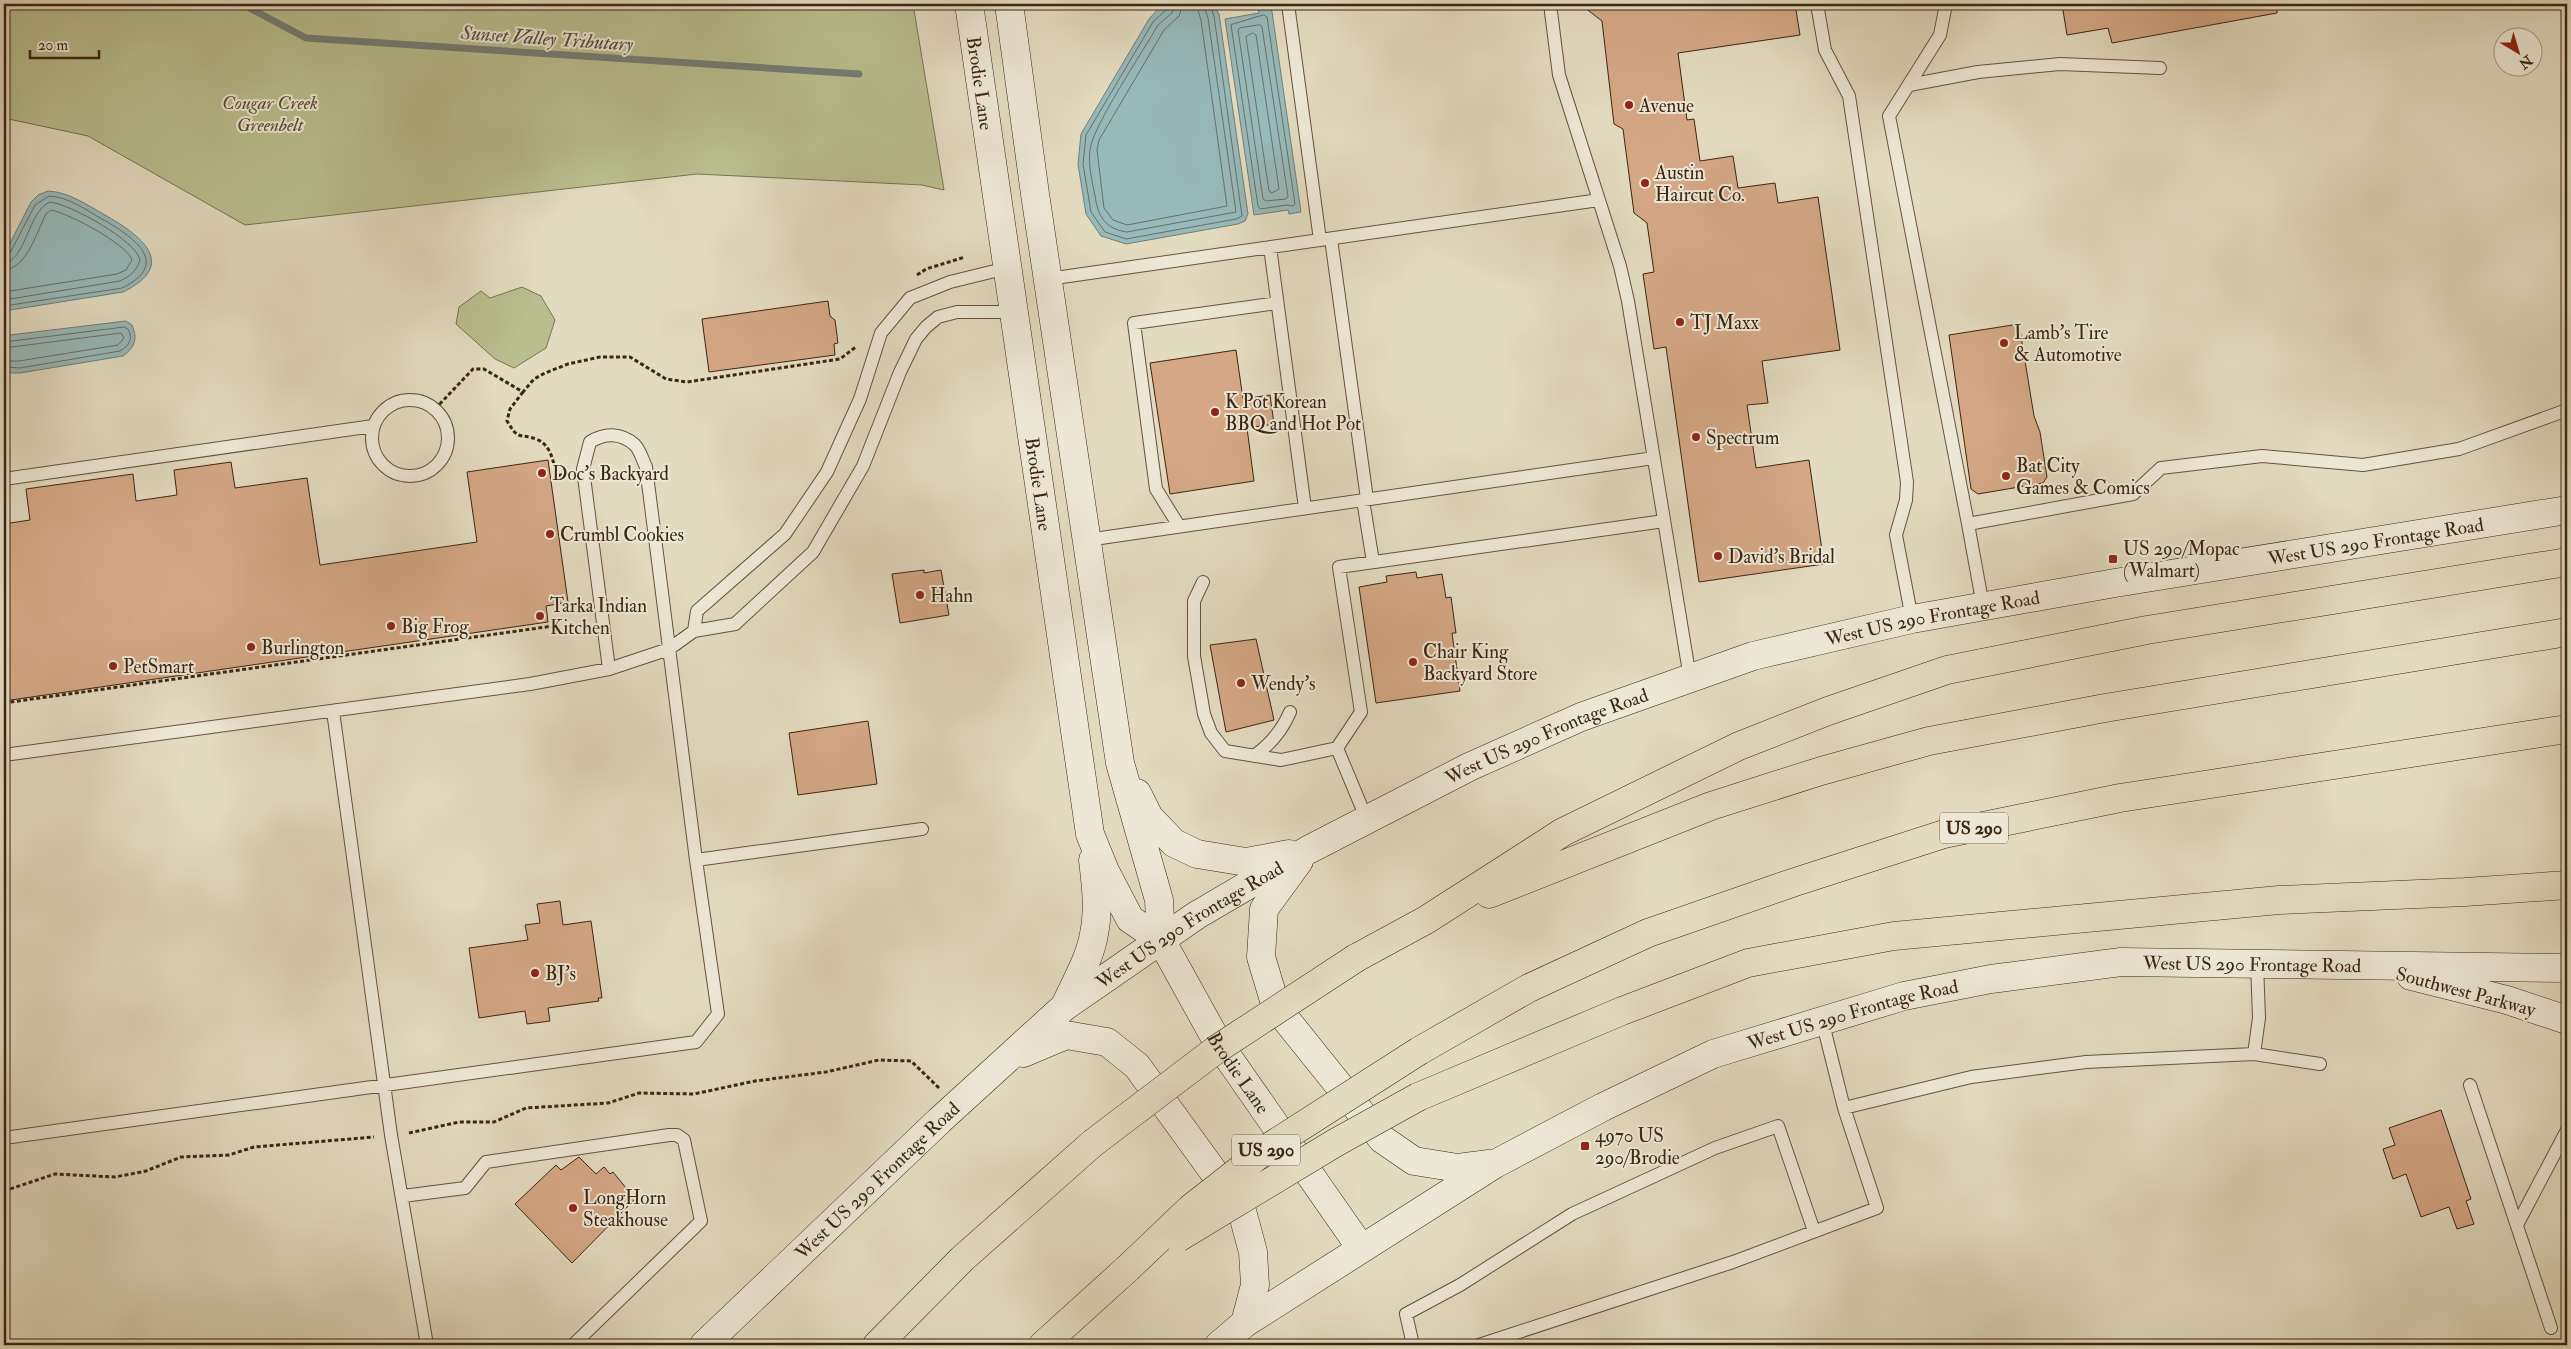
<svg xmlns="http://www.w3.org/2000/svg" width="2571" height="1349" viewBox="0 0 2571 1349" font-family="'IM FELL Double Pica',serif">
  <style>
    .green { fill: #b9be8e; stroke: #7b7250 }
    .water { fill: #97b9ba; stroke: #737e77 }
    .lines { fill: none; stroke-linecap: round; stroke-linejoin: round }
    .shore { stroke: #6a6f66; stroke-width: 1 }
    .stream { stroke: #737e77; stroke-width: 7 }
    .building { fill: #d5a785; stroke: #3d2512 }
    .service-casing { stroke: #66523e; stroke-width: 14 }
    .secondary-casing { stroke: #3d2512; stroke-width: 29 }
    .motorway-casing { stroke: #3d2512; stroke-width: 29 }
    .path { stroke: #3d2512; stroke-width: 3; stroke-dasharray: 4 2.5; stroke-linecap: butt }
    .service { stroke: #ede8d6; stroke-width: 12 }
    .secondary { stroke: #ede8d6; stroke-width: 28 }
    .motorway { stroke: #e3dbc0; stroke-width: 28 }
    .motorway-bridge-casing { stroke: #3d2512; stroke-width: 29; stroke-linecap: butt }
    .motorway-bridge { stroke: #e3dbc0; stroke-width: 28 }
    .poi-dot { fill: #8f2418; stroke: #ede8d6; stroke-width: 2 }
    .labels { text-anchor: middle; stroke-width: 4; stroke-linejoin: round; paint-order: stroke }
    .shield { fill: #ede8d6; stroke: #72604d; stroke-width: 1 }
    .shield-label { font-size: 18px; font-weight: bold; fill: #3d2512 }
    .street-label { font-size: 19px; fill: #3d2512; stroke: #ede8d6 }
    .park-label { font-size: 19px; font-style: italic; fill: #5c4b31; stroke: #ede8d6 }
    .poi-label { font-size: 19px; fill: #3d2512; stroke: #ede8d6; text-anchor: start }
    .water-label { font-size: 20px; font-style: italic; fill: #544a3c; stroke: #ede8d6 }
  </style>
  <rect width="100%" height="100%" fill="#e3dbc0"/>
  <filter id="stains"><feTurbulence type="fractalNoise" baseFrequency=".004" numOctaves="4"/><feColorMatrix values="0 0 0 0 .2 0 0 0 0 .09 0 0 0 0 .02 0 0 0 .5 -.17"/></filter>
  <radialGradient id="worn" r=".72"><stop offset=".6" stop-color="#630" stop-opacity="0"/><stop offset="1" stop-color="#630" stop-opacity=".3"/></radialGradient>
  <path class="green" d="M4,4H913L944,190L922,185L697,174L245,225L88,136L4,118Z
    M522,287L541,296L555,320L546,348L514,368L495,359L456,324L459,307L481,291L490,298Z"/>
  <path class="water" d="M1168,4H1213L1219,14L1248,214L1245,221L1238,224L1126,244L1101,236L1086,214L1078,164L1081,134L1149,19L1159,8Z
    M1271,5L1301,212L1289,214L1288,210L1254,215L1225,19L1259,13L1258,7Z
    M48,191C69,192 87,205 105,215C140,235 180,264 123,292L4,311V255L31,202L38,195Z
    M126,321L132,325C138,339 135,347 123,356L20,373H8L4,371V337L10,335Z"/>
  <g class="lines">
    <path class="shore" d="M1169,4L1167,9L1153,22L1086,135L1083,164L1091,212L1105,232L1126,239L1236,219L1242,216L1214,16L1210,4
      M1175,4L1172,13L1158,25C1144,50 1092,127 1090,150C1088,165 1092,181 1095,196C1098,216 1105,229 1127,232L1236,212L1208,18L1203,4
      M1183,4L1179,16L1164,30L1099,140L1097,150L1104,208L1113,220L1127,225L1227,206L1201,20L1196,4
      M1264,15L1267,17L1295,204L1293,206L1287,205L1260,209L1258,206L1231,25Z
      M1260,25L1262,27L1288,196L1286,199L1266,201L1263,199L1238,30L1240,28Z
      M1253,33L1256,35L1279,189L1272,193L1269,191L1246,37Z
      M4,256L10,253L35,205L49,196C69,197 86,210 102,219C132,236 173,263 122,288L4,306
      M4,263C26,261 28,211 50,202C70,204 137,241 140,260C136,272 130,276 120,281L4,300
      M4,270C27,269 37,231 46,214L51,210C68,213 127,244 132,260L126,270L117,274L4,292
      M4,342L124,327L128,329C133,339 130,345 120,351L20,368L4,367
      M4,348L121,333L124,338L118,345L19,361H4"/>
    <path class="stream" d="M242,4L306,38L859,74"/>
  </g>
  <path class="building" d="M1580,4H1795L1800,35L1678,53L1687,120L1694,119L1700,161L1733,156L1738,188L1775,183L1778,203L1818,197L1840,350L1762,361L1768,403L1747,405L1756,468L1809,460L1824,564L1699,582L1666,347L1654,349L1643,274L1654,272L1647,223L1634,213L1623,129L1614,124L1602,21Z
    M2062,4H2277V13L2112,43L2108,28L2067,35Z
    M828,301L830,316L835,320L838,343L834,344L835,355L709,372L702,319Z
    M2019,324L2034,416L2040,432L2047,477L2043,483L1978,494L1971,489L1949,335Z
    M1236,350L1243,399L1270,395L1274,424L1247,428L1254,481L1170,494L1150,363Z
    M548,460L568,602L546,606L548,622L4,701V524L30,520L26,489L133,474L136,501L177,495L174,470L231,462L235,488L307,478L320,565L477,542L467,472Z
    M924,570V573L941,570L949,615L900,623L892,574Z
    M1416,572L1417,578L1442,574L1446,598L1451,597L1456,633H1452L1460,691L1376,703L1359,587L1387,582L1386,576Z
    M1256,639L1274,720L1226,732L1210,645Z
    M868,721L877,784L798,795L789,733Z
    M560,901L563,925L591,921L602,998H598L599,1001L548,1008L550,1021L527,1024L525,1011L479,1018L469,948L528,940L525,925L540,923L537,904Z
    M2441,1110L2471,1199L2466,1201L2474,1224L2457,1229L2449,1207L2421,1217L2406,1174L2393,1179L2383,1149L2395,1145L2389,1128Z
    M579,1157L596,1174L604,1167L610,1174L613,1172L635,1199L572,1263L515,1204L556,1165L561,1170Z"/>
  <g class="lines">
    <defs>
      <path id="service" d="M1288,4L1320,240
        M1550,4L1559,75L1620,266L1628,301L1690,678
        M1817,4L1825,50L1849,96L1907,482L1906,500L1896,535L1912,619
        M1946,4L1940,35L1889,116L1968,524
        M1909,85L1978,72L2060,64L2160,68
        M1331,239L1367,499
        M1270,247L1305,508
        M1048,279L1599,200
        M372 438a38 38 0 1 1 76 0a38 38 0 1 1-76 0Z
        M4,479L373,426
        M1363,500L1373,562
        M1179,526L1156,489L1134,323L1277,303
        M1087,540L1654,458
        M1203,582L1194,601V656L1204,714L1211,733L1225,751L1281,760L1337,748
        M1983,606L1968,524L2133,494L2161,468L2262,456L2363,465L2459,449L2567,410
        M694,631L697,611L785,534L827,472L860,399L881,333L910,298L950,282L1007,268
        M609,669L583,469L590,442C604,433 621,432 635,445C640,450 643,461 646,467L696,860
        M333,711L391,1135L427,1345
        M4,755L530,684L609,669L669,649L694,631L735,624L813,552L863,466L900,372L916,339L926,327L938,317L957,312H1014
        M1254,756C1271,744 1282,731 1290,712
        M1367,820L1337,748L1361,712L1339,567L1664,521
        M2257,963L2259,1018L2254,1054L2320,1064
        M2470,1085L2551,1328
        M1844,1108L1971,1077L2086,1062L2254,1054
        M4,1138L696,1042L718,1014L696,860L922,829
        M403,1196L465,1188L486,1162L669,1135H677L684,1140L701,1221L573,1345
        M2517,1225L2567,1130
        M1413,1345L1406,1314L1460,1285L1572,1214L1715,1148L1778,1126L1814,1231
        M1479,1345L1733,1262L1877,1208L1844,1108L1822,1020"/>
      <g id="secondary">
        <path id="s1" d="M969,4L1090,834L1105,871L1130,919L1161,940L1218,1043L1361,1248"/>
        <path d="M1009,4L1035,194L1120,763L1159,900L1161,940"/>
        <path d="M1137,793L1149,817L1174,843L1197,854L1246,862L1289,854"/>
        <path d="M1299,861L1264,909L1261,957L1276,1007L1382,1139L1414,1161L1458,1168L1489,1164"/>
        <path d="M2411,976L2507,1000L2567,1020"/>
        <path d="M1065,1006C1075,983 1090,959 1094,934C1099,910 1096,885 1093,860"/>
        <path d="M1023,1053L1066,1035L1107,1042L1137,1066L1242,1211L1253,1252L1255,1285L1245,1323"/>
        <path id="s2" d="M704,1345L940,1120L1064,1007L1197,915L1308,850L1469,767L1581,717L1753,656L1912,619L2115,583L2567,510"/>
        <path id="s3" d="M1219,1345L1245,1323L1495,1164L1603,1107L1713,1054L1904,996L1991,979L2121,962L2567,968"/>
      </g>
      <path id="motorway" d="M1489,894L1711,806L1821,771L1929,741L2105,708L2567,632
        M1356,958L1426,920L1563,832L1739,746L1828,711L1947,670L2147,630L2567,562
        M1419,1051L1529,988L1648,933L1792,883L1944,834L2120,798L2567,729
        M1418,1097L1622,1011L1748,963L1894,936L2279,900L2465,892L2567,885
        M877,1345L962,1259L1093,1143
        M1043,1345L1127,1269"/>
    </defs>
    <use href="#service" class="service-casing"/>
    <use href="#secondary" class="secondary-casing"/>
    <use href="#motorway" class="motorway-casing"/>
    <path class="path" d="M917,275L926,269L965,257
      M523,392L510,409L507,421C519,441 518,433 536,439C551,444 554,463 556,476L567,474
      M435,409L473,369H484L523,392L534,379L545,373L568,364L600,357H630L666,379L687,382L840,359L857,346
      M4,703L553,626
      M409,1133L459,1122H494L526,1108L608,1103L639,1093L694,1094L755,1081L826,1072L879,1060L911,1061L940,1089
      M4,1191L55,1174L115,1177L146,1171L181,1157L229,1155L254,1147L374,1137"/>
    <use href="#service" class="service"/>
    <use href="#secondary" class="secondary"/>
    <use href="#motorway" class="motorway"/>
    <defs>
      <path id="motorway-bridge" d="M1093,1143L1217,1049L1356,958
        M1178,1238L1335,1143L1418,1097
        M1127,1269L1191,1208L1269,1147L1419,1051"/>
    </defs>
    <use href="#motorway-bridge" class="motorway-bridge-casing"/>
    <use href="#motorway-bridge" class="motorway-bridge"/>
  </g>
  <g class="poi-dot">
    <circle cx="1629" cy="105" r="5"/>
    <circle cx="1645" cy="183" r="5"/>
    <circle cx="1680" cy="322" r="5"/>
    <circle cx="2004" cy="343" r="5"/>
    <circle cx="1215" cy="412" r="5"/>
    <circle cx="1696" cy="437" r="5"/>
    <circle cx="542" cy="473" r="5"/>
    <circle cx="2006" cy="476" r="5"/>
    <circle cx="550" cy="534" r="5"/>
    <circle cx="1718" cy="556" r="5"/>
    <rect x="2108" y="554" width="10" height="10" rx="2.5"/>
    <circle cx="920" cy="595" r="5"/>
    <circle cx="540" cy="616" r="5"/>
    <circle cx="391" cy="626" r="5"/>
    <circle cx="251" cy="647" r="5"/>
    <circle cx="1413" cy="662" r="5"/>
    <circle cx="113" cy="666" r="5"/>
    <circle cx="1241" cy="683" r="5"/>
    <circle cx="535" cy="973" r="5"/>
    <rect x="1580" y="1141" width="10" height="10" rx="2.5"/>
    <circle cx="573" cy="1208" r="5"/>
  </g>
  <g class="labels">
    <g class="shield">
      <rect x="1940" y="812.5" width="68" height="31" rx="4"/>
      <rect x="1232" y="1134.5" width="68" height="31" rx="4"/>
    </g>
    <g class="shield-label">
      <text x="1974" y="834">US 290</text>
      <text x="1266" y="1156">US 290</text>
    </g>
    <g class="street-label">
      <text dy="7" stroke="none"><textPath href="#s1" startOffset="80">Brodie Lane</textPath></text>
      <text dy="7" stroke="none"><textPath href="#s1" startOffset="485">Brodie Lane</textPath></text>
      <text dy="7" stroke="none"><textPath href="#s2" startOffset="1904">West US 290 Frontage Road</textPath></text>
      <text dy="7" stroke="none"><textPath href="#s2" startOffset="1454">West US 290 Frontage Road</textPath></text>
      <text dy="7" stroke="none"><textPath href="#s2" startOffset="1049">West US 290 Frontage Road</textPath></text>
      <text dy="7" stroke="none"><textPath href="#s2" startOffset="644">West US 290 Frontage Road</textPath></text>
      <text dy="7" stroke="none"><textPath href="#s3" startOffset="1125">West US 290 Frontage Road</textPath></text>
      <text transform="translate(2466 991) rotate(15)" y="7">Southwest Parkway</text>
      <text dy="7" stroke="none"><textPath href="#s3" startOffset="720">West US 290 Frontage Road</textPath></text>
      <text dy="7" stroke="none"><textPath href="#s1" startOffset="1124">Brodie Lane</textPath></text>
      <text dy="7" stroke="none"><textPath href="#s2" startOffset="239">West US 290 Frontage Road</textPath></text>
    </g>
    <g class="park-label">
      <text x="270" y="109">Cougar Creek<tspan x="270" dy="22">Greenbelt</tspan></text>
    </g>
    <g class="poi-label">
      <text x="1639" y="112">Avenue</text>
      <text x="1655" y="179">Austin<tspan x="1655" dy="22">Haircut Co.</tspan></text>
      <text x="1690" y="329">TJ Maxx</text>
      <text x="2014" y="339">Lamb's Tire<tspan x="2014" dy="22">&amp; Automotive</tspan></text>
      <text x="1225" y="408">K Pot Korean<tspan x="1225" dy="22">BBQ and Hot Pot</tspan></text>
      <text x="1706" y="444">Spectrum</text>
      <text x="2016" y="472">Bat City<tspan x="2016" dy="22">Games &amp; Comics</tspan></text>
      <text x="552" y="480">Doc's Backyard</text>
      <text x="560" y="541">Crumbl Cookies</text>
      <text x="2123" y="555">US 290/Mopac<tspan x="2123" dy="22">(Walmart)</tspan></text>
      <text x="1728" y="563">David's Bridal</text>
      <text x="930" y="602">Hahn</text>
      <text x="550" y="612">Tarka Indian<tspan x="550" dy="22">Kitchen</tspan></text>
      <text x="401" y="633">Big Frog</text>
      <text x="261" y="654">Burlington</text>
      <text x="1423" y="658">Chair King<tspan x="1423" dy="22">Backyard Store</tspan></text>
      <text x="123" y="673">PetSmart</text>
      <text x="1251" y="690">Wendy's</text>
      <text x="545" y="980">BJ's</text>
      <text x="1595" y="1142">4970 US<tspan x="1595" dy="22">290/Brodie</tspan></text>
      <text x="583" y="1204">LongHorn<tspan x="583" dy="22">Steakhouse</tspan></text>
    </g>
    <g class="water-label">
      <text transform="translate(547 38) rotate(4)" y="7">Sunset Valley Tributary</text>
    </g>
  </g>
  <rect width="2571" height="1349" fill="none" stroke="#e3dbc0" stroke-width="20"/>
  <rect x="5" y="5" width="2561" height="1339" fill="none" stroke="#3d2512" stroke-width="2.5"/>
  <rect x="10" y="10" width="2551" height="1329" fill="none" stroke="#3d2512"/>
  <g transform="translate(2518 52) rotate(142)"><circle r="24" fill="#ede8d6" stroke="#a79a88"/>
  <path d="M0-4L9 19L0 12L-9 19Z" fill="#8f2418"/>
  <text y="-8" font-size="14" font-weight="bold" text-anchor="middle" fill="#3d2512">N</text>
  </g>
  <path d="M30 50v8h69v-8" fill="none" stroke="#3d2512" stroke-width="2.5"/>
  <text x="38" y="50" font-size="15" fill="#3d2512" stroke="#ede8d6" stroke-width="4" paint-order="stroke">20 m</text>
  <rect width="100%" height="100%" filter="url(#stains)"/>
  <rect width="100%" height="100%" fill="url(#worn)"/>
</svg>
